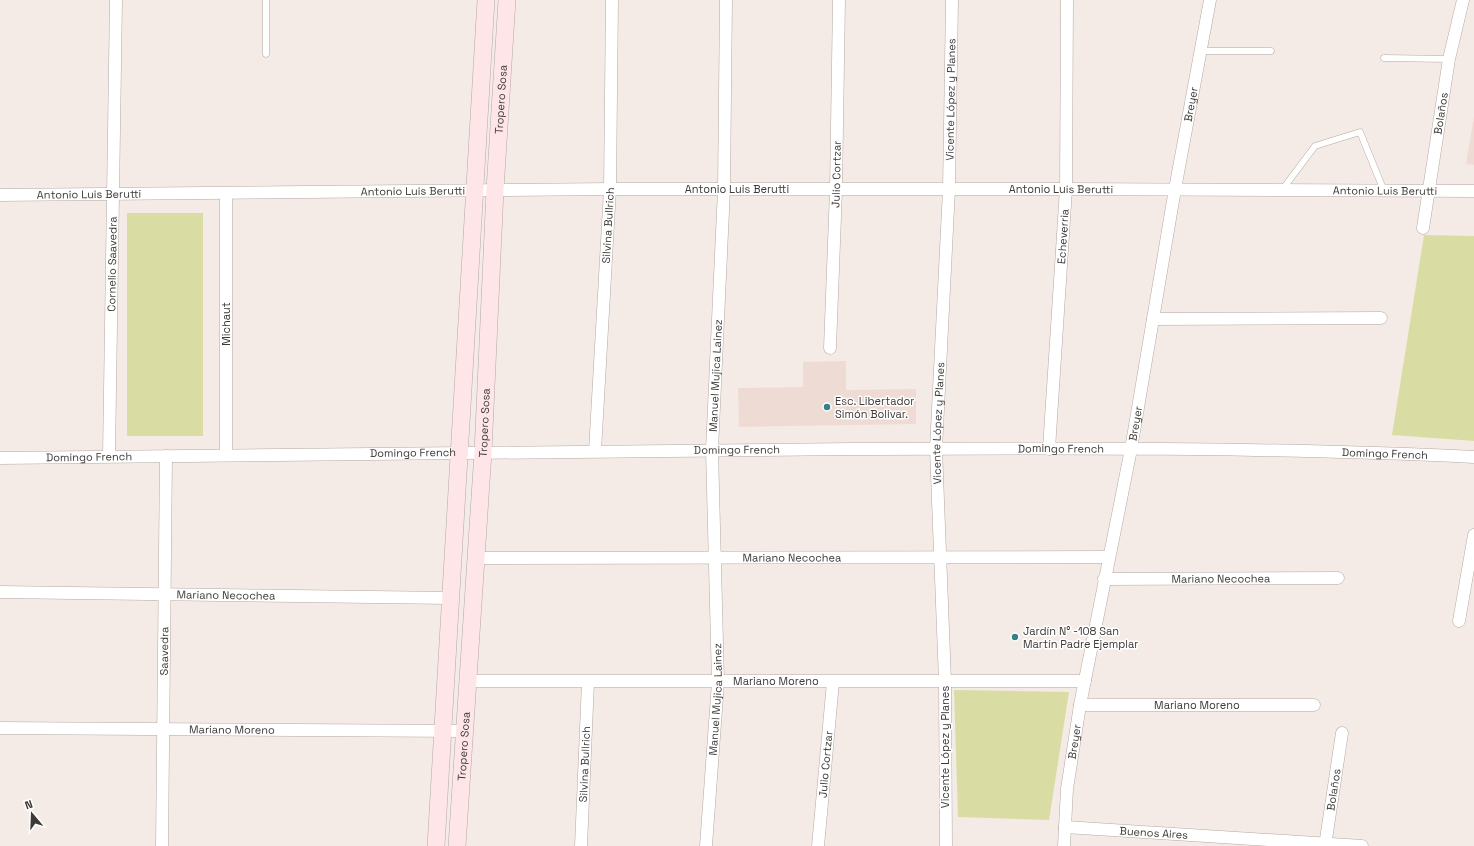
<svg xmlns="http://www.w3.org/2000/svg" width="1474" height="846" viewBox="0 0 1474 846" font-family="'Space Grotesk',sans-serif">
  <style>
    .built { fill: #eedcd4 }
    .green { fill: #d9dda4 }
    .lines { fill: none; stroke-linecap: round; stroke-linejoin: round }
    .lane-casing { stroke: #b3a9a4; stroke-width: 7 }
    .street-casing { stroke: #b3a9a4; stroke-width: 13 }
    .secondary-casing { stroke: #b3a9a4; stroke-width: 18 }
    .lane { stroke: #fff; stroke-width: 6 }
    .street { stroke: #fff; stroke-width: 12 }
    .secondary { stroke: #fee5e7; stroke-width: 17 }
    .poi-dot { fill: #387f89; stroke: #fff; stroke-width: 1.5 }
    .labels { text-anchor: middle; stroke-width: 3; stroke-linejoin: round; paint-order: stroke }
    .street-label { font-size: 11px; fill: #3d3937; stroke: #fff }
    .poi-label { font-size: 11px; fill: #3d3937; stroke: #fff; text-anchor: start }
  </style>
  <rect width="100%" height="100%" fill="#f5ebe6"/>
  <path class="built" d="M1474,116V165L1466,164Z
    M846,361V390L916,389V424L739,427L738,388L803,387V362Z"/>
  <path class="green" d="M127,213H203V436H127Z
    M1424,235L1474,236V441L1392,435Z
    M954,690L1069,692L1049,820L958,817Z"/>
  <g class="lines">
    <defs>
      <path id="lane" d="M1200,51H1271
        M266,54V0
        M1384,58L1449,59
        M1282,190L1315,146L1360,132L1384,191"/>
      <g id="street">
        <path id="s1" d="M0,195L610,189H1066L1474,191"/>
        <path id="s2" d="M1423,228L1449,59L1463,0"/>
        <path d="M1153,319L1381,318"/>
        <path id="s3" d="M830,348L836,190L839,0"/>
        <path id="s4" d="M1049,449L1066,189L1067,0"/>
        <path id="s5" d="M595,451L610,189L612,0"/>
        <path d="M226,455V194"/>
        <path id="s6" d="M109,456L116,0"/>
        <path id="s7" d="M0,458C284,454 568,450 852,449C1059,448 1267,447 1474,457"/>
        <path id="s8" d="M475,558L1108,557"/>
        <path id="s9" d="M1104,579L1338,578"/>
        <path id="s10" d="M0,592L451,598"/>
        <path d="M1459,621L1474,535"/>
        <path id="s11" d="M466,681H1085"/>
        <path id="s12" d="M1080,705H1314"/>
        <path id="s13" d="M0,728L463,731"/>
        <path id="s14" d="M1065,827L1362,846"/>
        <path id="s15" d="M162,846L166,456"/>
        <path id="s16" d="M581,846L588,682"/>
        <path id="s17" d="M706,846L718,682L712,450L724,189L726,0"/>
        <path id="s18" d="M818,846L833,682"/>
        <path id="s19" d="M946,846L945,681L936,449L949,189L952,0"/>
        <path id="s20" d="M1064,846L1067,789L1080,705L1131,449L1175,189L1210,0"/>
        <path id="s21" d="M1325,846L1342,733"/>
      </g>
      <g id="secondary">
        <path d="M436,846L486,0"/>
        <path id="s22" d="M457,846L483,452L495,190L507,0"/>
      </g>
    </defs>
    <use href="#lane" class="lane-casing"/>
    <use href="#street" class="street-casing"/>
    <use href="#secondary" class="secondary-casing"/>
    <use href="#lane" class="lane"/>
    <use href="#street" class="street"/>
    <use href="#secondary" class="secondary"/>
  </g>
  <g class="poi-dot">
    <circle cx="827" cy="407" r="4"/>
    <circle cx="1015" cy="637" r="4"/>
  </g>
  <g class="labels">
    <g class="street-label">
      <text dy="4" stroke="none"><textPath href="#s19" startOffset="747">Vicente López y Planes</textPath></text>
      <text dy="4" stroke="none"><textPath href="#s22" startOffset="748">Tropero Sosa</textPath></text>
      <text dy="4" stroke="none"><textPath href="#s20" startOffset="753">Breyer</textPath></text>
      <text dy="4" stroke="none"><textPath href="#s2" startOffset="116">Bolaños</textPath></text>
      <text dy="4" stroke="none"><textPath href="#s3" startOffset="174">Julio Cortzar</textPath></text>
      <text dy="4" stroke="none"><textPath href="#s1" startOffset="737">Antonio Luis Berutti</textPath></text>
      <text dy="4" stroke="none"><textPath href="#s1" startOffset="1061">Antonio Luis Berutti</textPath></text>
      <text dy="4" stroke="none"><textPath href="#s1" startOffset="413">Antonio Luis Berutti</textPath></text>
      <text dy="4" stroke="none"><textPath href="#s1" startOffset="1385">Antonio Luis Berutti</textPath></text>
      <text dy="4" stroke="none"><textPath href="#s1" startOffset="89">Antonio Luis Berutti</textPath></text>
      <text dy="4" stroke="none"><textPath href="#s5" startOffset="226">Silvina Bullrich</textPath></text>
      <text dy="4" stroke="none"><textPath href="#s4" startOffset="213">Echeverria</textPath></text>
      <text dy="4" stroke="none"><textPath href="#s6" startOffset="192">Cornelio Saavedra</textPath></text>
      <text transform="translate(226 324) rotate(-90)" y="4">Michaut</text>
      <text dy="4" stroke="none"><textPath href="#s17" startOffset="471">Manuel Mujica Lainez</textPath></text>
      <text dy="4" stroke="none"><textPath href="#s22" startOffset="424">Tropero Sosa</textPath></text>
      <text dy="4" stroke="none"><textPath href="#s19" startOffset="423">Vicente López y Planes</textPath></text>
      <text dy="4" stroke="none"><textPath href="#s20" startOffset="429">Breyer</textPath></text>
      <text dy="4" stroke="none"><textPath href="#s7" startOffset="1061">Domingo French</textPath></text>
      <text dy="4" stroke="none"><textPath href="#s7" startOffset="737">Domingo French</textPath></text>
      <text dy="4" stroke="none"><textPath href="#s7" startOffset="413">Domingo French</textPath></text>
      <text dy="4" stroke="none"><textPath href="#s7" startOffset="1385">Domingo French</textPath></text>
      <text dy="4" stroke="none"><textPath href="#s7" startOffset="89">Domingo French</textPath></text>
      <text dy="4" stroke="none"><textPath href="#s8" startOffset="317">Mariano Necochea</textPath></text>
      <text dy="4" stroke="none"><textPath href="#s9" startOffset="117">Mariano Necochea</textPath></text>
      <text dy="4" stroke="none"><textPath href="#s10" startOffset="226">Mariano Necochea</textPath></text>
      <text dy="4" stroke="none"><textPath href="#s15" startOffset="195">Saavedra</textPath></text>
      <text dy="4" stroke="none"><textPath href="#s11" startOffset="310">Mariano Moreno</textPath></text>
      <text dy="4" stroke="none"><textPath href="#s17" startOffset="147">Manuel Mujica Lainez</textPath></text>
      <text dy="4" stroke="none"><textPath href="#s12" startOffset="117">Mariano Moreno</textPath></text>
      <text dy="4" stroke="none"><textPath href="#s13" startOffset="232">Mariano Moreno</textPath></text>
      <text dy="4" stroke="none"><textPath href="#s20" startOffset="105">Breyer</textPath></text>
      <text dy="4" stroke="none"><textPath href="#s22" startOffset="100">Tropero Sosa</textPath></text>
      <text transform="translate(945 747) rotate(-90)" y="4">Vicente López y Planes</text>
      <text dy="4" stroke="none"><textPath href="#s16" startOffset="82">Silvina Bullrich</textPath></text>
      <text dy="4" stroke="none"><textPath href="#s18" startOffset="82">Julio Cortzar</textPath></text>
      <text dy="4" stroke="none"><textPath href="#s21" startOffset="57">Bolaños</textPath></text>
      <text dy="4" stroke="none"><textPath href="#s14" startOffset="89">Buenos Aires</textPath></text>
    </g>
    <g class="poi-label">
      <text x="835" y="405">Esc. Libertador<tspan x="835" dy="13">Simón Bolivar.</tspan></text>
      <text x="1023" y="635">Jardín N° -108 San<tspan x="1023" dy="13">Martín Padre Ejemplar</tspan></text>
    </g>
  </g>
  <g transform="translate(32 814) rotate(341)" stroke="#ffffff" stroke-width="3" paint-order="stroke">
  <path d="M0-3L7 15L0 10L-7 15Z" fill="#3d3937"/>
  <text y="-6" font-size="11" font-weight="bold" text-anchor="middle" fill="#3d3937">N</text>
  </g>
</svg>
